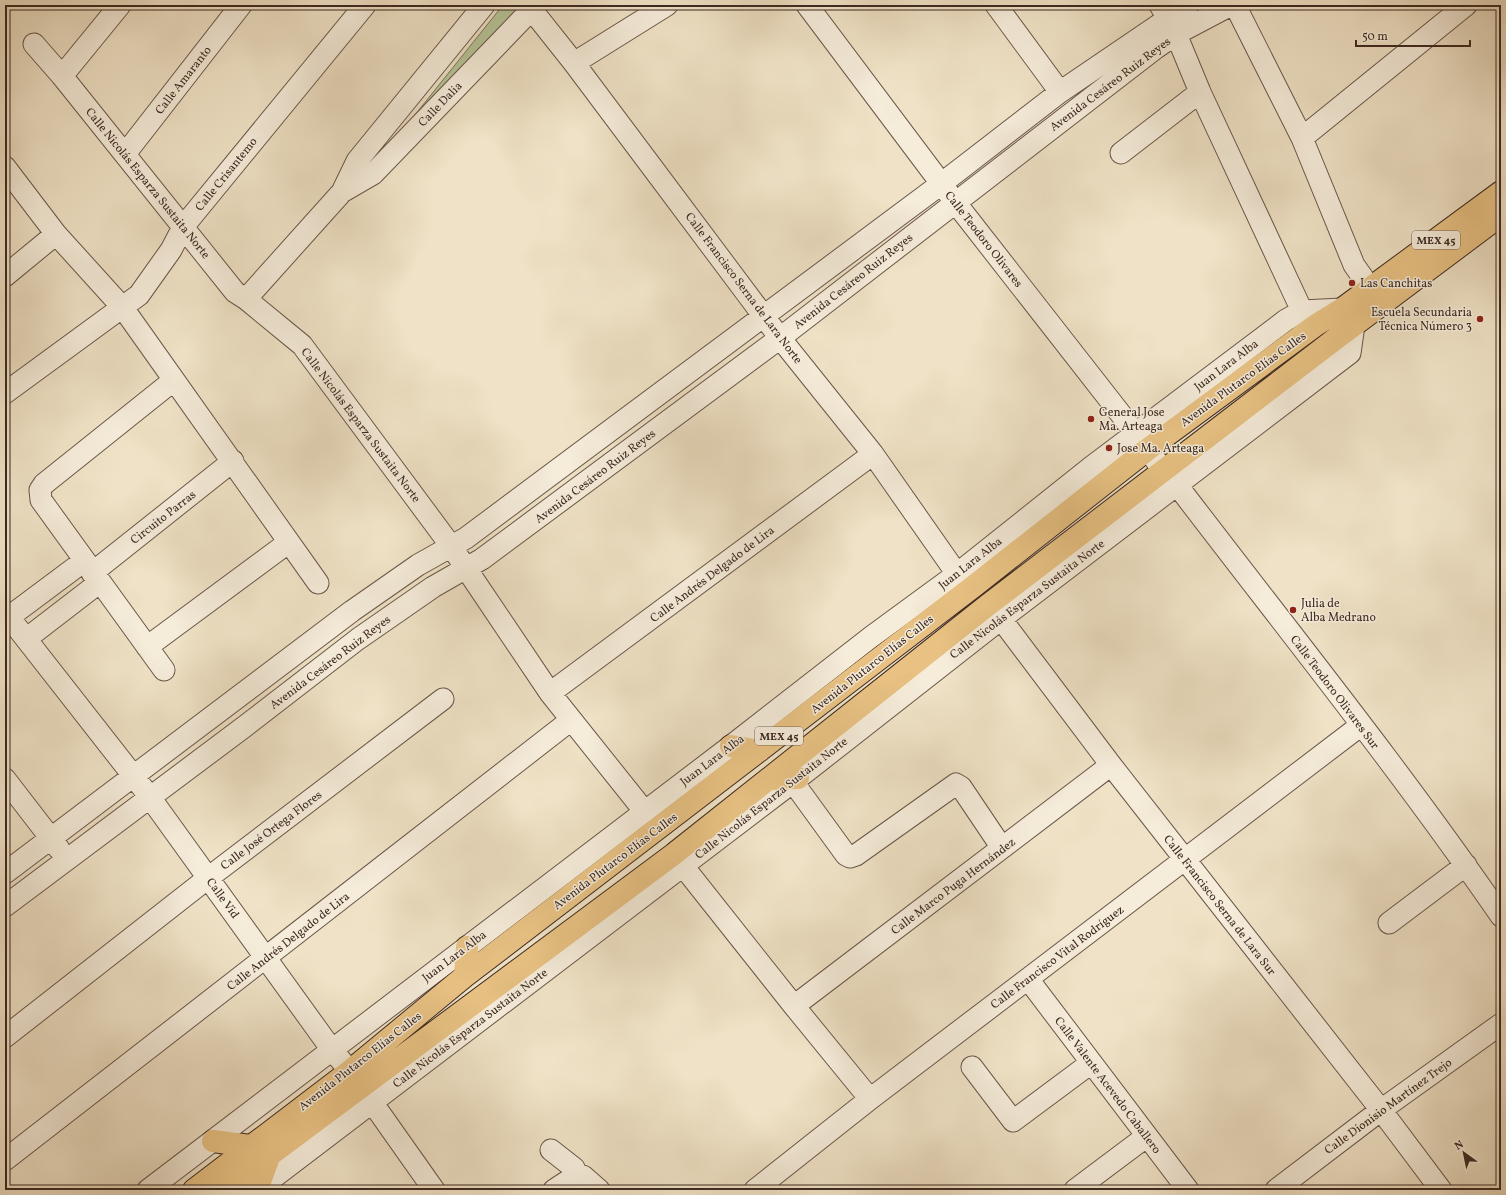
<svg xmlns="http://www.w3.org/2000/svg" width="1506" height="1195" viewBox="0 0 1506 1195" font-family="Vollkorn,serif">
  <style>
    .green { fill: #b5c498; stroke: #79765c }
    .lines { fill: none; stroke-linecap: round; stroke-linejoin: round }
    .minor-casing { stroke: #6a574a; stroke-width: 23 }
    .major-casing { stroke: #3d2921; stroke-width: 24 }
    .minor { stroke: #f5ecda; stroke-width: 21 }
    .major { stroke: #e8c183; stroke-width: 22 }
    .poi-dot { fill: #8f2418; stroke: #f5ecda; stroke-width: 1.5 }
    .labels { text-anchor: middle; stroke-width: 3; stroke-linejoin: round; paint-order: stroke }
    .shield { fill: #f5ecda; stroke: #746458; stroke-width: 1 }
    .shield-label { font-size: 11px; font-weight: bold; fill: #3d2921 }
    .street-label { font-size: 12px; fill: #3d2921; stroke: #f5ecda }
    .poi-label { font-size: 12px; fill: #3d2921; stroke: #f5ecda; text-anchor: start }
  </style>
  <rect width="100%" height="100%" fill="#efe2c6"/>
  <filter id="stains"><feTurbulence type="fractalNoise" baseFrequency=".005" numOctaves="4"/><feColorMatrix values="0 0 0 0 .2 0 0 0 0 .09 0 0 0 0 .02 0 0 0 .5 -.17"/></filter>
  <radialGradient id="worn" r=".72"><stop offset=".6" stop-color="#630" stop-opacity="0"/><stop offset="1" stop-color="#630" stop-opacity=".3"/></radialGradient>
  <path class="green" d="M503,5H526L378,161Z"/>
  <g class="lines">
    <defs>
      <path id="minor" d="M528,5L574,63L780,338L873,454L957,574
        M807,5L955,202L1148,449L1163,471L1177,485C1286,628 1399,768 1501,916
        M996,5L1060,92
        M1160,5L1176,34L1200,92L1302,311
        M1235,5L1302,138L1354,265L1380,302
        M34,44L62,76L235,292L246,299L302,345L451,546L550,693L645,812
        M574,63L667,5
        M62,76L120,5
        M1302,138L1466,5
        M1121,153L1200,92
        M125,154L241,5
        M5,167L56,234L123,308L318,583
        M342,192L373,174L532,9
        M5,276L56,234
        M246,299L342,192L357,161L484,5
        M5,393L139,295L171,250L183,227L365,5
        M92,573L233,461
        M5,612L149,796L332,1050L350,1071L434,1190
        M9,617L84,561
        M1001,619L1111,765L1381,1110L1441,1190
        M26,639L100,582
        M147,647L289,542
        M164,670L41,500L40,490L44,484L174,380
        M550,693L873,454
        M5,779L59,849
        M793,782L846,855L850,857L856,855L956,784L961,787L1002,848
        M683,866L794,1006L870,1099
        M5,873L352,611L418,565L466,538L941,184L1060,92L1188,5
        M5,906L244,727L358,639L433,587L482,559L780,338L1156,48L1176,34L1231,5
        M1389,923L1466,865
        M1028,979L1188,1190
        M794,1006L1111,765
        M5,1037L208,878L443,699
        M972,1067L1013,1121L1091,1063
        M551,1150L574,1168L577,1175
        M5,1160L571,720
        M577,1175L583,1176L599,1190
        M148,1190L731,746L871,637L957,574L1090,468L1286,320L1302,311L1342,309
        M257,1190L793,782L1001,619L1350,353L1354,325
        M554,1190L577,1175
        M755,1190L870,1099L1360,726
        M1075,1190L1147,1136
        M1276,1190L1381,1110L1501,1024"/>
      <path id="major" d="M731,746L759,751
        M770,779L798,778
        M465,976L467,947
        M213,1141L250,1146
        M194,1190L350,1071L465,976L974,586L1148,449L1316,325L1342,309L1501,192
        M223,1190L674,854L988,605L1334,340L1501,215
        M257,1190L270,1154"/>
    </defs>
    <use href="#minor" class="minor-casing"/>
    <use href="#major" class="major-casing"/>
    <use href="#minor" class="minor"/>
    <use href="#major" class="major"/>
  </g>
  <g class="poi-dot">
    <circle cx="1352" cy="283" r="4"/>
    <circle cx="1480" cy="319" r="4"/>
    <circle cx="1091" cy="419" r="4"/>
    <circle cx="1109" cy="448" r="4"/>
    <circle cx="1293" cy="610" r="4"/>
  </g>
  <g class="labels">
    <g class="shield">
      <rect x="1412" y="231" width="48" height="18" rx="3"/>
      <rect x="755" y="727" width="48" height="18" rx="3"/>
    </g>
    <g class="shield-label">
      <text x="1436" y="244">MEX 45</text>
      <text x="779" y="740">MEX 45</text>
    </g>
    <g class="street-label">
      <text transform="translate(183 80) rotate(-52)" y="4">Calle Amaranto</text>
      <text transform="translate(1110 84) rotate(-37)" y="4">Avenida Cesáreo Ruiz Reyes</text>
      <text transform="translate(440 104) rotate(-46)" y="4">Calle Dalia</text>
      <text transform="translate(226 174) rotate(-51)" y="4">Calle Crisantemo</text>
      <text transform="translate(148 183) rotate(51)" y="4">Calle Nicolás Esparza Sustaita Norte</text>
      <text transform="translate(984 239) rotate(52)" y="4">Calle Teodoro Olivares</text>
      <text transform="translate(853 281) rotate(-38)" y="4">Avenida Cesáreo Ruiz Reyes</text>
      <text transform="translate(744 288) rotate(53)" y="4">Calle Francisco Serna de Lara Norte</text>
      <text transform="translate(1226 365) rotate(-37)" y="4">Juan Lara Alba</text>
      <text transform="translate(1243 379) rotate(-36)" y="4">Avenida Plutarco Elías Calles</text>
      <text transform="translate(361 425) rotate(53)" y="4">Calle Nicolás Esparza Sustaita Norte</text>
      <text transform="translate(595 476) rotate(-37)" y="4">Avenida Cesáreo Ruiz Reyes</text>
      <text transform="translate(163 517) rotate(-38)" y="4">Circuito Parras</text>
      <text transform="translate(970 563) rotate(-38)" y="4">Juan Lara Alba</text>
      <text transform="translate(712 574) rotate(-37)" y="4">Calle Andrés Delgado de Lira</text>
      <text transform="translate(1027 599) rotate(-37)" y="4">Calle Nicolás Esparza Sustaita Norte</text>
      <text transform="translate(330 662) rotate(-37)" y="4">Avenida Cesáreo Ruiz Reyes</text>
      <text transform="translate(872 664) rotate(-38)" y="4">Avenida Plutarco Elías Calles</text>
      <text transform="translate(1335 692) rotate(53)" y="4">Calle Teodoro Olivares Sur</text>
      <text transform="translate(712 760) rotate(-37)" y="4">Juan Lara Alba</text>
      <text transform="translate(771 798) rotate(-38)" y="4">Calle Nicolás Esparza Sustaita Norte</text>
      <text transform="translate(271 830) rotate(-37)" y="4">Calle José Ortega Flores</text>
      <text transform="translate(615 861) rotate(-37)" y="4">Avenida Plutarco Elías Calles</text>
      <text transform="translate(953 886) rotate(-37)" y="4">Calle Marco Puga Hernández</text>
      <text transform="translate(223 898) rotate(54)" y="4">Calle Vid</text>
      <text transform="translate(1220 905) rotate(52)" y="4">Calle Francisco Serna de Lara Sur</text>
      <text transform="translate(288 941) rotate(-38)" y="4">Calle Andrés Delgado de Lira</text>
      <text transform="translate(454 956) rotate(-37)" y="4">Juan Lara Alba</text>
      <text transform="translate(1057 957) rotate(-37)" y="4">Calle Francisco Vital Rodríguez</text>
      <text transform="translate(470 1028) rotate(-37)" y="4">Calle Nicolás Esparza Sustaita Norte</text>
      <text transform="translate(360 1061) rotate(-38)" y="4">Avenida Plutarco Elías Calles</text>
      <text transform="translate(1108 1085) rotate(53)" y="4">Calle Valente Acevedo Caballero</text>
      <text transform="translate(1388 1106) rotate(-36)" y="4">Calle Dionisio Martínez Trejo</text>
    </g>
    <g class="poi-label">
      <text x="1360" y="287">Las Canchitas</text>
      <text x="1472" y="316" text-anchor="end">Escuela Secundaria<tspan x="1472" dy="14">Técnica Número 3</tspan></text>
      <text x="1099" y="416">General Jose<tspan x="1099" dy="14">Ma. Arteaga</tspan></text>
      <text x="1117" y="452">Jose Ma. Arteaga</text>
      <text x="1301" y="607">Julia de<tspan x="1301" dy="14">Alba Medrano</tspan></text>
    </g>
  </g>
  <rect width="1506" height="1195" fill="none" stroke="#efe2c6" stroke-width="20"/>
  <rect x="6" y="6" width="1494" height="1183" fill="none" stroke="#3d2921" stroke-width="2"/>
  <rect x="10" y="10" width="1486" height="1175" fill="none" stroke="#3d2921"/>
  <g transform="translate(1464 1153) rotate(327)" stroke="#f5ecda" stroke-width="3" paint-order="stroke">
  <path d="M0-3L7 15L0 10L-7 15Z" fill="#3d2921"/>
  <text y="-6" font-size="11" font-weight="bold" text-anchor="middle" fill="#3d2921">N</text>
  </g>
  <path d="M1356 40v6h114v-6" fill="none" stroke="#3d2921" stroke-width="2"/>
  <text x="1362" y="40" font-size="12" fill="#3d2921" stroke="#f5ecda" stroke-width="3" paint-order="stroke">50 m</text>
  <rect width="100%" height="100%" filter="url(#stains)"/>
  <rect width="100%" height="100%" fill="url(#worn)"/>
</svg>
